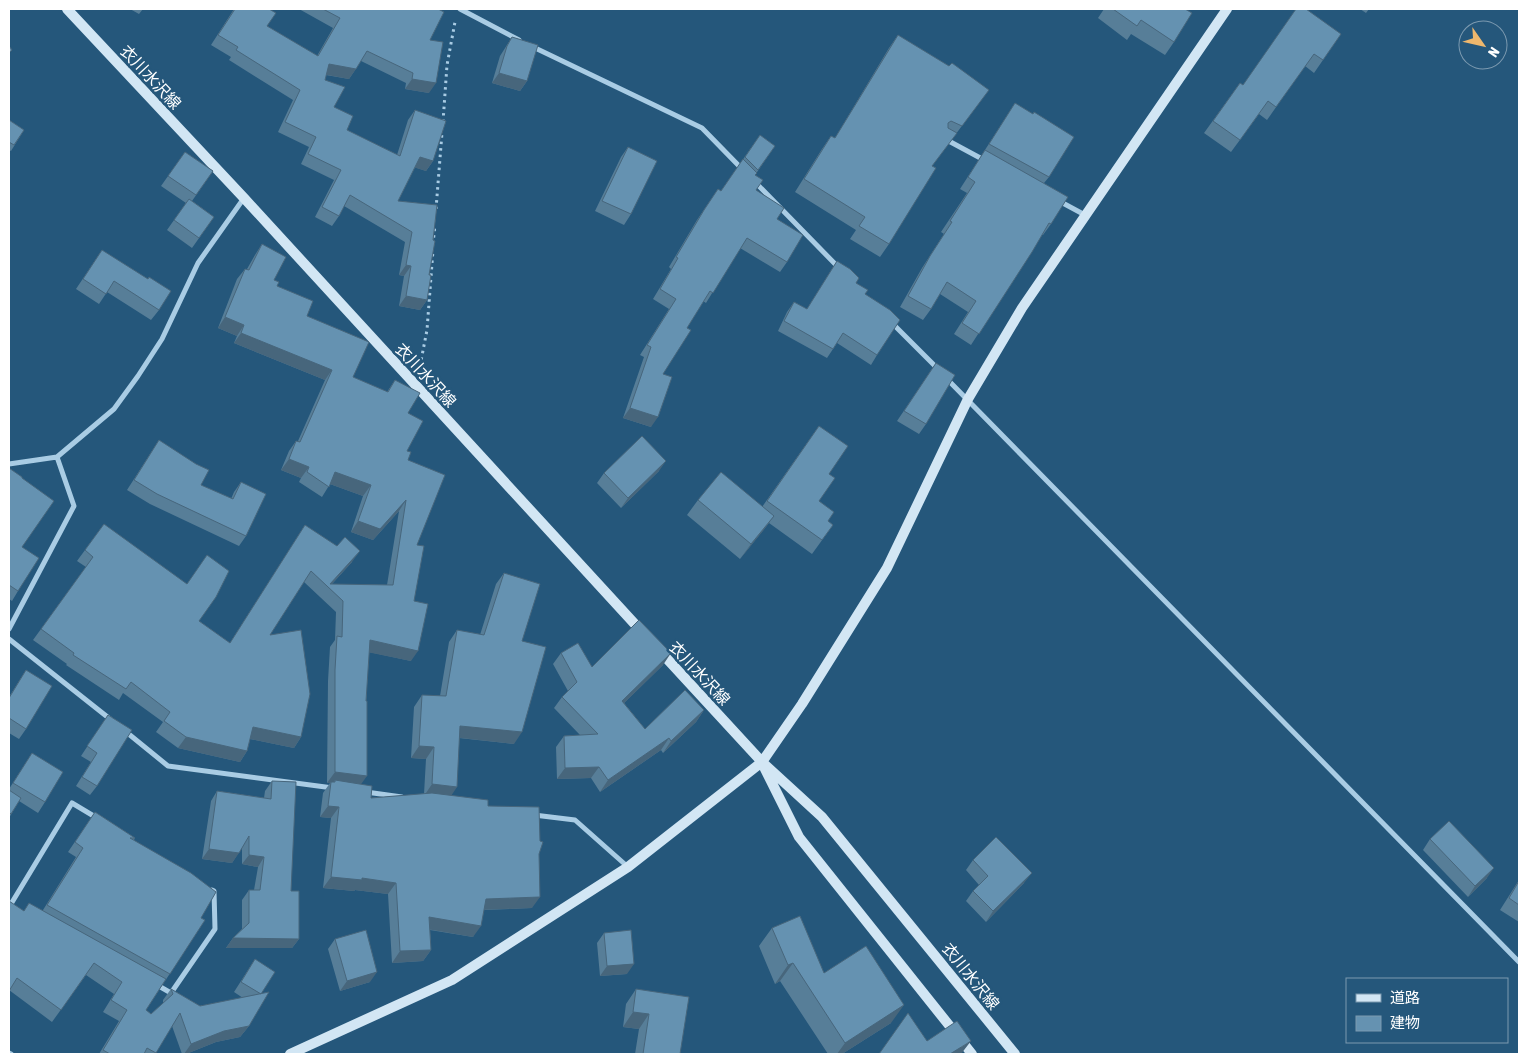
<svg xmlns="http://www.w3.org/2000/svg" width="1528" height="1063" viewBox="0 0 1528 1063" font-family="'Asap Condensed','Noto Sans JP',sans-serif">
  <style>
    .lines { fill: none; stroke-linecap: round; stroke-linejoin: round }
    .path { stroke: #a9cce4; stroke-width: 3; stroke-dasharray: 2.5 4; stroke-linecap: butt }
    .street { stroke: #a9cce4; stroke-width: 5 }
    .secondary { stroke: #d2e6f4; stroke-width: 10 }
    .wall { fill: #577e98 }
    .shaded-wall { fill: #47667c }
    .building { fill: #6592b1; stroke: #47667c }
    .labels { text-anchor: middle; stroke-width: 5; stroke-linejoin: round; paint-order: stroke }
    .street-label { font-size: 16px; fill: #fff; stroke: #25577b }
  </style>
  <rect width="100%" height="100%" fill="#25577b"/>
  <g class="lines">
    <path class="path" d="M443,122L447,65L455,22
      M436,209L442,133
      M433,244L435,225
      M420,366L427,330L433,250"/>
    <path class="street" d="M460,9L519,40
      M531,46L702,128L742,169
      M945,139L984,160
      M755,182L840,269
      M1059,201L1085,215
      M891,322L938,369
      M947,379L1519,962
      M9,464L57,457L114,409L138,376L162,339L198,263L244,198
      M9,629L74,506L57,457
      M9,639L110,719
      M125,731L168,766L333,788
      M366,792L402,797
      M534,815L575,820L628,867
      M11,904L72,803L97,818
      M157,985L171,993L215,929L214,891L212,890
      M9,1053L11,1054"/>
    <path class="secondary" d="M67,9L244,198L643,633
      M658,649L762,762L822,817L1015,1054
      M764,767L799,837L972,1054
      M290,1054L452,980L628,867L762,762L802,704L887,568L968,399L1022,308L1227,9"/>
  </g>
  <path class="wall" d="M130,9H143L139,14Z
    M234,9H269L267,26L317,56L333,28L299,9H438L430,40L429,93L405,89L406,83L361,61L349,79L326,75L325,80L334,107L347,130L397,155L408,120L415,110L433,161L426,171L414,167L398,201L437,205L427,300L420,310L399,306L404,276L399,275L405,242L344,206L339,216L332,226L315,217L334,180L301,164L309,147L278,132L293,100L229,60L231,57L211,45Z
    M1104,9H1185L1174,42L1165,55L1131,34L1127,40L1098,18Z
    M1360,9H1369L1366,13Z
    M1341,34L1314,73L1305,66L1267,120L1259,114L1231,152L1204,133L1240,83L1243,85Z
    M898,35L979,103L932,166L889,244L880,257L850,239L856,230L795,192L822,149L831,136L835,138L889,48Z
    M512,37L527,81L520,91L492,83L500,56Z
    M1015,103L1049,177L1044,183L1051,224L1043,235H1042L971,345L954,334L968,312L940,294L931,309L923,320L900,307L922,268L944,234L941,232L967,193L960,189Z
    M9,120L24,130L11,151L9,150Z
    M760,135L775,146L755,175L756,190L777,219L787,262L780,272L740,248L706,303L703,301L687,328L663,374L651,427L623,418L644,357L640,355L669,309L653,299L671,269L669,267L697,220L718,189L721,191Z
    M628,147L631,214L624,225L595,211L621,157Z
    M185,152L213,171L192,201L214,217L192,248L167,230L186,203L161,186Z
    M262,244L274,280L277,286L307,316L353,377L387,392L395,380L408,413L407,451L417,545L411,661L369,652L361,784L371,798L424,794L426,759L411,758L414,707L422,695L440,696L449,642L457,630L480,635L496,584L504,573L522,641L514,744L459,738L451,796L488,806L539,854L532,908L484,910L473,937L430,930L431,950L423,961L392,963L388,894L355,890L354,891L323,888L331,818L320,817L323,793L330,783H327L328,681L330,647L335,640L336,612L304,582L270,635L301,737L294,748L250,739L247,751L240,762L178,748L156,732L163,722L123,693L119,700L66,665L67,664L33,640L86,567L77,561L104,524L199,621L230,643L305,525L352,562L332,584L387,585L399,511L373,540L351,532L363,496L330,484L322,497L299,482L301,478L281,470L289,451L296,441H298L325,380L234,343L237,336L218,328L237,279L245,269H247L255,255Z
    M102,250L159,310L151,320L107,292L99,304L76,289Z
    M837,261L865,294L877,355L871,365L837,343L827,358L778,331L787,312L794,302L807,309Z
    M936,363L926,424L919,434L897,421Z
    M819,426L829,474L819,501L828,521L833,525L812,554L769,523L740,559L687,515L698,500L762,507Z
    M159,440L201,485L231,499L234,492L241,482L246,536L239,546L150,504L127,490Z
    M9,468L22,478V547L18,591L12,601L9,599Z
    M659,471L621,508L597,483L604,473Z
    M561,653L592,667L663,665L624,703L645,729L704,710L696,722L663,753L661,750L600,792L591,778L557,779L556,747L564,736L580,735L554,708L562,697L568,691L553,664Z
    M26,670V729L19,739L9,733V697Z
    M108,715L97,786L90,795L76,786L91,762L81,756Z
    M32,753L45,802L38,813L19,801L9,818V789Z
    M272,781L291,891L299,939L292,948H226L233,938L242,929V900L249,890H254L258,867L242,864V847L232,863L202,859L211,801L217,791L264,798L265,791Z
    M95,812L135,838L134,840L201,918L205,920L146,1010L151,1014L163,1003V1000L171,989L200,1006L243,998L234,992L255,959L261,994L249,1026L240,1037L216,1042L186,1054H182L172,1026L155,1054H99L119,1021L103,1012L114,994L86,975L52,1022L9,990L24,911L43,910L76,857L68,852Z
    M1430,839L1487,878L1468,897L1423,850Z
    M973,860L1024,883L986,922L966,901L973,891L979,885L966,870Z
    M1519,880V922L1500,910Z
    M772,928L824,973L891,1023L842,1054H828L780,981L775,984L759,946Z
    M604,933L627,974L600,976L597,943Z
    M335,939L370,982L340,991L328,949Z
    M636,989L680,1054H635L639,1029L623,1027L626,1004Z"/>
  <path class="shaded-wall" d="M329,64L356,69L349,79L322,74Z
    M499,73L527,81L520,91L492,83Z
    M412,79L436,83L429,93L405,89Z
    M420,157L433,161L426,171L413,167Z
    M406,265L411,266L404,276L399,275Z
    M406,296L427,300L420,310L399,306Z
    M225,317L244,325L237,336L218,328Z
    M241,333L332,370L325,380L234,343Z
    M630,408L658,417L651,427L623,418Z
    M289,459L309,467L301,478L281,470Z
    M666,461L659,471L621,508L628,498Z
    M335,472L371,485L363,496L327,483Z
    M406,500L399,511L373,540L351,532L358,521Z
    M774,516L763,531L740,559L751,544Z
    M360,551L352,562L329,587L330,584Z
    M370,640L418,651L411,661L362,651Z
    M671,653L663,665L614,713L622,701Z
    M704,710L696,722L663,753L671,741Z
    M460,726L522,732L514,744L452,737Z
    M253,727L301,737L294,748L245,738Z
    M186,737L247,751L240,762L178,748Z
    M669,738L661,750L600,792L608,780Z
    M419,746L434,747L426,759L411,758Z
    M599,767L591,778L557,779L565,768Z
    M335,772L367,776L359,787L335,782V780L333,783L331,782L330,783H327Z
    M432,784L457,787L449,799L424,796Z
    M328,806L339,807L331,818L320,817Z
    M209,849L239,853L232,863L202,859Z
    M249,855L264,857L258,867L242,864Z
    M1494,868L1487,878L1468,897L1475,886Z
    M1032,873L1024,883L986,922L993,911Z
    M331,877L362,878L396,883L388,894L355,890L354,891L323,888Z
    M540,897L532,908L478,910L486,899Z
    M429,917L481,926L473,937L421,928Z
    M233,938L299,939L292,948H226Z
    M431,950L423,961L392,963L400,951Z
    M793,963L780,981L775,984L788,965Z
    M634,964L627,974L600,976L607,966Z
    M377,972L370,982L340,991L347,981Z
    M904,1005L891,1023L842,1054H837L845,1043Z
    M633,1012L649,1014L639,1029L623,1027Z
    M249,1026L240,1037L216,1042L186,1054H184L191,1044L224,1031Z
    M971,1041L961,1054H950Z"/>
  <path class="building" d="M235,9H269L276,13L267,26L318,56L340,18L323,9H438L444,12L430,40L443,42L436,83L412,79L413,73L367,51L356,69L329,64L325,80L345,87L334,107L353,116L347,130L400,156L415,110L446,121L433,161L420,157L398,201L437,205L433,240L435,241L429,275H431L427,300L406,296L411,266L406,265L412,232L350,195L339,216L322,207L341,170L308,154L316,137L285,122L300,90L236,50L238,47L218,35Z
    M1113,9H1185L1192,13L1174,42L1141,20L1137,26Z
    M1296,9H1306L1341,34L1323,60L1314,54L1276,107L1268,101L1240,140L1213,121L1240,83L1243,85Z
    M898,35L949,66L952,63L989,90L962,126L951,121L948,123V128L957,133L932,166L936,168L889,244L859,226L865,217L804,179L831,136L835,138Z
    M512,37L538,45L527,81L499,73L507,46Z
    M9,46L12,50L9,53Z
    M1015,103L1033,114L1034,112L1074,137L1049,177L989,144Z
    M9,120L24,130L14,145L9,142Z
    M760,135L775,146L758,170L745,157Z
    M628,147L657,161L631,214L602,201Z
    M985,150L1068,197L1051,224L1049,223L1032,252L979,334L962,323L976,301L947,282L931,309L908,296L930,256L952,222L950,221L975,182L968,177Z
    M185,152L213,171L196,195L168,176Z
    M743,159L757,173L755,175L763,180L756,190L784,208L777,219L803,235L787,262L747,238L713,293L710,291L687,328L691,330L663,374L672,377L658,417L630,408L651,347L647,345L676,299L660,289L678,258L676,257L704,210L718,189L721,191Z
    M189,199L214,217L199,238L174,220Z
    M262,244L286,257L274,280L279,282L277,286L313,301L307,316L369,342L353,377L388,392L395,380L420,393L408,413L423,421L407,451L411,452L408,460L445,475L417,545L424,546L414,601L428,604L418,651L370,640L366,701H367V776L335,772V670L337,636L342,637L343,601L311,571L270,635L301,630L310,694L301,737L253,727L247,751L186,737L164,721L170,712L131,682L126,689L73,655L74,653L41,629L93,557L85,550L104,524L187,584L207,555L229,571L216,597L199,621L230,643L305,525L337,546L345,537L360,551L330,584L393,585L406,500L380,529L358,521L371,485L335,472L329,487L307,472L309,467L289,459L296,441L300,442L332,370L241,333L244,325L225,317L245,269L249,270Z
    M102,250L148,279L149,277L171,291L159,310L114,281L106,294L83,279Z
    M837,261L850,269L859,278L856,283L868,290L865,294L890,310L900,320L877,355L843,333L833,349L784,321L794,302L807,309Z
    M936,363L955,375L926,424L904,411Z
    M819,426L848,446L829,474L835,478L819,501L834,512L828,521L833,525L822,540L767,501Z
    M642,436L666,461L628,498L604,473Z
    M159,440L196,464L209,470L201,485L233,499L241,482L266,494L246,536L157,494L134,480Z
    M9,468L22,477V478L54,501L22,547L39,558L18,591L9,585Z
    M721,472L774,516L751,544L698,500Z
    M504,573L540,584L522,641L546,647L522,732L460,726L457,787L432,784L434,747L419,746L422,695L446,696L457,630L484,635Z
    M639,620L671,653L622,701L645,729L685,690L704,710L671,741L669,738L608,780L599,767L565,768L564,736L598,734L562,697L577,682L561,653L578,643L592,667Z
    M26,670L52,686L26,729L9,718V698Z
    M108,715L132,730L97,786L82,777L97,753L87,746Z
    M32,753L63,772L45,802L13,783Z
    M335,780L372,786L371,798L432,793L488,800V806L539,807L540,841L543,842L539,854L540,897L486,899L481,926L429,917L431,950L400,951L396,883L362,878V880L331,877L339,807L328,806L331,782H335Z
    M272,781L296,782L291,891H299V939L233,938L249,923V890H260L264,857L249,855V836L239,853L209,849L217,791L271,799Z
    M9,790L21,798L11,814L9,812Z
    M95,812L135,838H130L191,873L216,892L201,918L205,920L170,974L47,905L83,848L75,842Z
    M1449,821L1494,868L1475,886L1430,839Z
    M996,837L1032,873L993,911L973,891L988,876L973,860Z
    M1519,881V905L1509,898Z
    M9,901L24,911L29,903L166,979L146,1010L151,1014L173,994L171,989L200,1006L269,992L249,1026L224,1031L191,1044L180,1013L156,1053L147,1048L144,1054H110L103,1050L127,1010L111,1000L122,982L94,963L61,1010L17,978L9,991Z
    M800,916L824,973L866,946L904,1005L845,1043L793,963L788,965L772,928Z
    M366,930L377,972L347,981L335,939Z
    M631,930L634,964L607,966L604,933Z
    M255,959L275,972L261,994L241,982Z
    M636,989L689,997L680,1054H643L649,1014L633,1012Z
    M908,1013L927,1041L957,1021L971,1041L950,1054H879Z"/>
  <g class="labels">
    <g class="street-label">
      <text transform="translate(151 77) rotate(47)" y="6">衣川水沢線</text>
      <text transform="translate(426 375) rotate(47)" y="6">衣川水沢線</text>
      <text transform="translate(700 673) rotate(47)" y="6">衣川水沢線</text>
      <text transform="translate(971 976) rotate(51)" y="6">衣川水沢線</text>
    </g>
  </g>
  <rect width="1528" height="1063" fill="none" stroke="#ffffff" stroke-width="20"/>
  <rect x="1346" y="978" width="162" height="65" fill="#25577b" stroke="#7c9ab0"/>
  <rect x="1356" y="994" width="25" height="8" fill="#d2e6f4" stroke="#7c9ab0"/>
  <text x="1390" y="1003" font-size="15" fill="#ffffff">道路</text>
  <rect x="1356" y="1016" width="25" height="15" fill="#6592b1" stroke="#7c9ab0"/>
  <text x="1390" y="1028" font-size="15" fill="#ffffff">建物</text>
  <g transform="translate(1483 45) rotate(124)"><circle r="24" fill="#25577b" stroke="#7c9ab0"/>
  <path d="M0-4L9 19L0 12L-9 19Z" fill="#eeb76d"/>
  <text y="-8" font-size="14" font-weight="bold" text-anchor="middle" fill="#ffffff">N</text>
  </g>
</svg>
